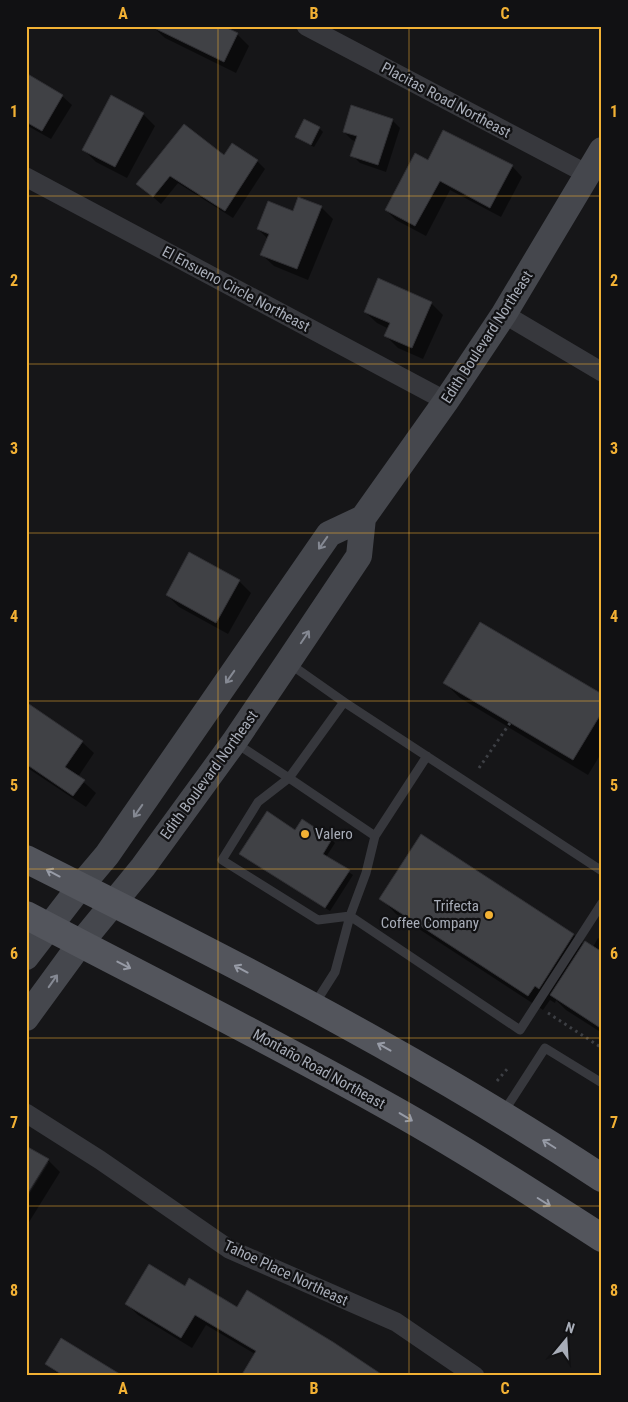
<svg xmlns="http://www.w3.org/2000/svg" width="628" height="1402" viewBox="0 0 628 1402" font-family="'Roboto Condensed',sans-serif">
  <style>
    .shadow { fill: #0007 }
    .building { fill: #404145; stroke: #303034 }
    .lines { fill: none; stroke-linecap: round; stroke-linejoin: round }
    .path { stroke: #3d3f44; stroke-width: 3; stroke-dasharray: 2.5 4; stroke-linecap: butt }
    .lane { stroke: #37383d; stroke-width: 9 }
    .street { stroke: #37383d; stroke-width: 19 }
    .secondary { stroke: #45474d; stroke-width: 26 }
    .primary { stroke: #53555c; stroke-width: 28 }
    .oneway { stroke: #858993 }
    .oneway2 { stroke: #979ba6 }
    .grid { fill: none; stroke: #f2b134; stroke-width: 1; stroke-opacity: 0.55 }
    .poi-dot { fill: #f2b134; stroke: #111113; stroke-width: 2 }
    .labels { text-anchor: middle; stroke-width: 4.5; stroke-linejoin: round; paint-order: stroke }
    .street-label { font-size: 15px; fill: #a8adb8; stroke: #111113 }
    .poi-label { font-size: 15px; fill: #a8adb8; stroke: #111113; text-anchor: start }
    .neatline { fill: none; stroke: #f2b134; stroke-width: 2 }
    .grid-label { font-size: 16px; text-anchor: middle; font-weight: bold; fill: #f2b134 }
  </style>
  <rect width="100%" height="100%" fill="#161618"/>
  <path class="shadow" d="M153,27L237,34L249,46L236,73L165,38Z
    M26,87L62,96L72,105L51,139L26,125Z
    M143,114L155,126L127,178L96,162L84,150Z
    M392,120L400,128L386,172L360,163L352,155L356,141L352,140L344,132Z
    M319,128L323,132L314,147L300,140L296,137Z
    M224,157L257,161L265,169L233,218L178,183L161,204L138,184Z
    M429,161L512,166L522,177L501,217L450,190L426,236L396,220L386,210Z
    M321,207L333,219L308,280L274,266L262,255L268,239L258,229L294,212Z
    M431,303L443,315L423,359L398,348L386,336L389,329L377,323L365,312Z
    M239,581L251,593L228,634L179,607L167,595Z
    M445,683L602,696V752L588,775L460,698Z
    M26,703L82,742L94,753L78,777L96,793L86,807L26,767Z
    M296,832L332,840L335,843L326,857L353,875L330,911L241,854Z
    M422,836L574,935L584,945L593,947L598,938L602,940V1033L566,1010L556,1000L555,1003L550,1000L543,1010L396,914L381,898Z
    M48,1160L60,1172L26,1227V1199L49,1162H46Z
    M185,1288L237,1309L379,1374L255,1354L206,1325L192,1348L138,1315L127,1304Z
    M46,1364L116,1376H61Z"/>
  <path class="building" d="M150,26H223L238,33L224,62Z
    M26,73L63,95L42,131L26,122Z
    M111,95L144,113L115,167L82,150Z
    M351,105L393,119L378,165L350,156L357,136L343,132Z
    M304,119L320,127L311,145L295,137Z
    M184,124L224,155L232,143L258,160L225,211L170,176L153,197L136,184Z
    M443,130L513,165L490,208L440,181L415,226L385,210L415,153L428,160Z
    M298,197L322,206L297,269L260,255L269,234L257,229L268,201L293,211Z
    M378,278L432,302L412,348L384,336L390,323L364,312Z
    M189,552L240,580L216,623L166,595Z
    M480,622L602,694V712L573,760L443,683Z
    M26,702L83,741L65,767L85,780L73,796L26,764Z
    M267,811L295,830L302,819L332,839L323,854L350,870L325,908L239,854Z
    M421,834L574,934L539,989L535,986L528,996L379,899Z
    M585,941L602,952V1029L550,995Z
    M26,1146L49,1159L26,1196Z
    M149,1264L185,1286L189,1278L237,1307L247,1290L333,1342L384,1376H241L256,1351L195,1315L181,1338L125,1304Z
    M61,1338L123,1376H64L45,1364Z"/>
  <g class="lines">
    <path class="path" d="M479,768L510,723
      M548,1013L602,1048
      M497,1081L508,1068"/>
    <path class="lane" d="M344,702L602,871
      M237,744L289,778L344,702L290,664
      M375,836L427,756
      M314,1005L335,972L350,916L366,873L375,836L289,778L258,802L222,860L318,920L350,916L520,1030L602,903
      M503,1113L545,1048L602,1083"/>
    <path class="street" d="M306,26L587,174
      M26,177L446,401
      M504,314L602,372
      M26,1113L100,1160L229,1249L396,1322L475,1376"/>
    <path class="secondary" d="M26,957L80,887L107,855L329,534L363,518L446,401L504,314L602,150
      M26,1018L80,944L143,867L234,742L288,662L359,556L363,518"/>
    <path class="primary" d="M26,859C68,880 109,901 151,922C305,1000 458,1083 602,1178
      M26,915C144,977 264,1037 380,1102C456,1144 529,1191 602,1238"/>
  </g>
  <defs><path id="oneway-shaft" d="M-6 0H5M1.5-3L5.5 0L1.5 3" fill="none" stroke-width="1.6" stroke-linecap="round" stroke-linejoin="round" transform="scale(1.25)"/></defs>
  <g class="oneway">
    <use href="#oneway-shaft" transform="translate(323 543) rotate(125)"/>
    <use href="#oneway-shaft" transform="translate(305 637) rotate(-56)"/>
    <use href="#oneway-shaft" transform="translate(230 677) rotate(125)"/>
    <use href="#oneway-shaft" transform="translate(138 811) rotate(125)"/>
    <use href="#oneway-shaft" transform="translate(53 981) rotate(-55)"/>
  </g>
  <g class="oneway2">
    <use href="#oneway-shaft" transform="translate(53 873) rotate(-152)"/>
    <use href="#oneway-shaft" transform="translate(124 965) rotate(27)"/>
    <use href="#oneway-shaft" transform="translate(241 969) rotate(-152)"/>
    <use href="#oneway-shaft" transform="translate(384 1047) rotate(-151)"/>
    <use href="#oneway-shaft" transform="translate(406 1117) rotate(31)"/>
    <use href="#oneway-shaft" transform="translate(549 1144) rotate(-148)"/>
    <use href="#oneway-shaft" transform="translate(544 1202) rotate(32)"/>
  </g>
  <path class="grid" d="M218,26V1376M409,26V1376M26,196H602M26,364H602M26,533H602M26,701H602M26,869H602M26,1038H602M26,1206H602"/>
  <g class="poi-dot">
    <circle cx="305" cy="834" r="5"/>
    <circle cx="489" cy="915" r="5"/>
  </g>
  <g class="labels">
    <g class="street-label">
      <text transform="translate(446 100) rotate(28)" y="5">Placitas Road Northeast</text>
      <text transform="translate(236 289) rotate(28)" y="5">El Ensueno Circle Northeast</text>
      <text transform="translate(487 337) rotate(-57)" y="5">Edith Boulevard Northeast</text>
      <text transform="translate(209 775) rotate(-54)" y="5">Edith Boulevard Northeast</text>
      <text transform="translate(319 1069) rotate(29)" y="5">Montaño Road Northeast</text>
      <text transform="translate(286 1273) rotate(25)" y="5">Tahoe Place Northeast</text>
    </g>
    <g class="poi-label">
      <text x="315" y="839">Valero</text>
      <text x="479" y="911" text-anchor="end">Trifecta<tspan x="479" dy="17">Coffee Company</tspan></text>
    </g>
  </g>
  <rect width="628" height="1402" fill="none" stroke="#111113" stroke-width="55"/>
  <g transform="translate(566 1340) rotate(18)" stroke="#111113" stroke-width="4" paint-order="stroke">
  <path d="M0-4L9 19L0 12L-9 19Z" fill="#a8adb8"/>
  <text y="-8" font-size="14" font-weight="bold" text-anchor="middle" fill="#a8adb8">N</text>
  </g>
  <rect x="28" y="28" width="572" height="1346" class="neatline"/>
  <g class="grid-label">
    <text x="123" y="19">A</text>
    <text x="314" y="19">B</text>
    <text x="505" y="19">C</text>
    <text x="14" y="117">1</text>
    <text x="614" y="117">1</text>
    <text x="14" y="286">2</text>
    <text x="614" y="286">2</text>
    <text x="14" y="454">3</text>
    <text x="614" y="454">3</text>
    <text x="14" y="622">4</text>
    <text x="614" y="622">4</text>
    <text x="14" y="791">5</text>
    <text x="614" y="791">5</text>
    <text x="14" y="959">6</text>
    <text x="614" y="959">6</text>
    <text x="14" y="1128">7</text>
    <text x="614" y="1128">7</text>
    <text x="14" y="1296">8</text>
    <text x="614" y="1296">8</text>
    <text x="123" y="1394">A</text>
    <text x="314" y="1394">B</text>
    <text x="505" y="1394">C</text>
  </g>
</svg>
